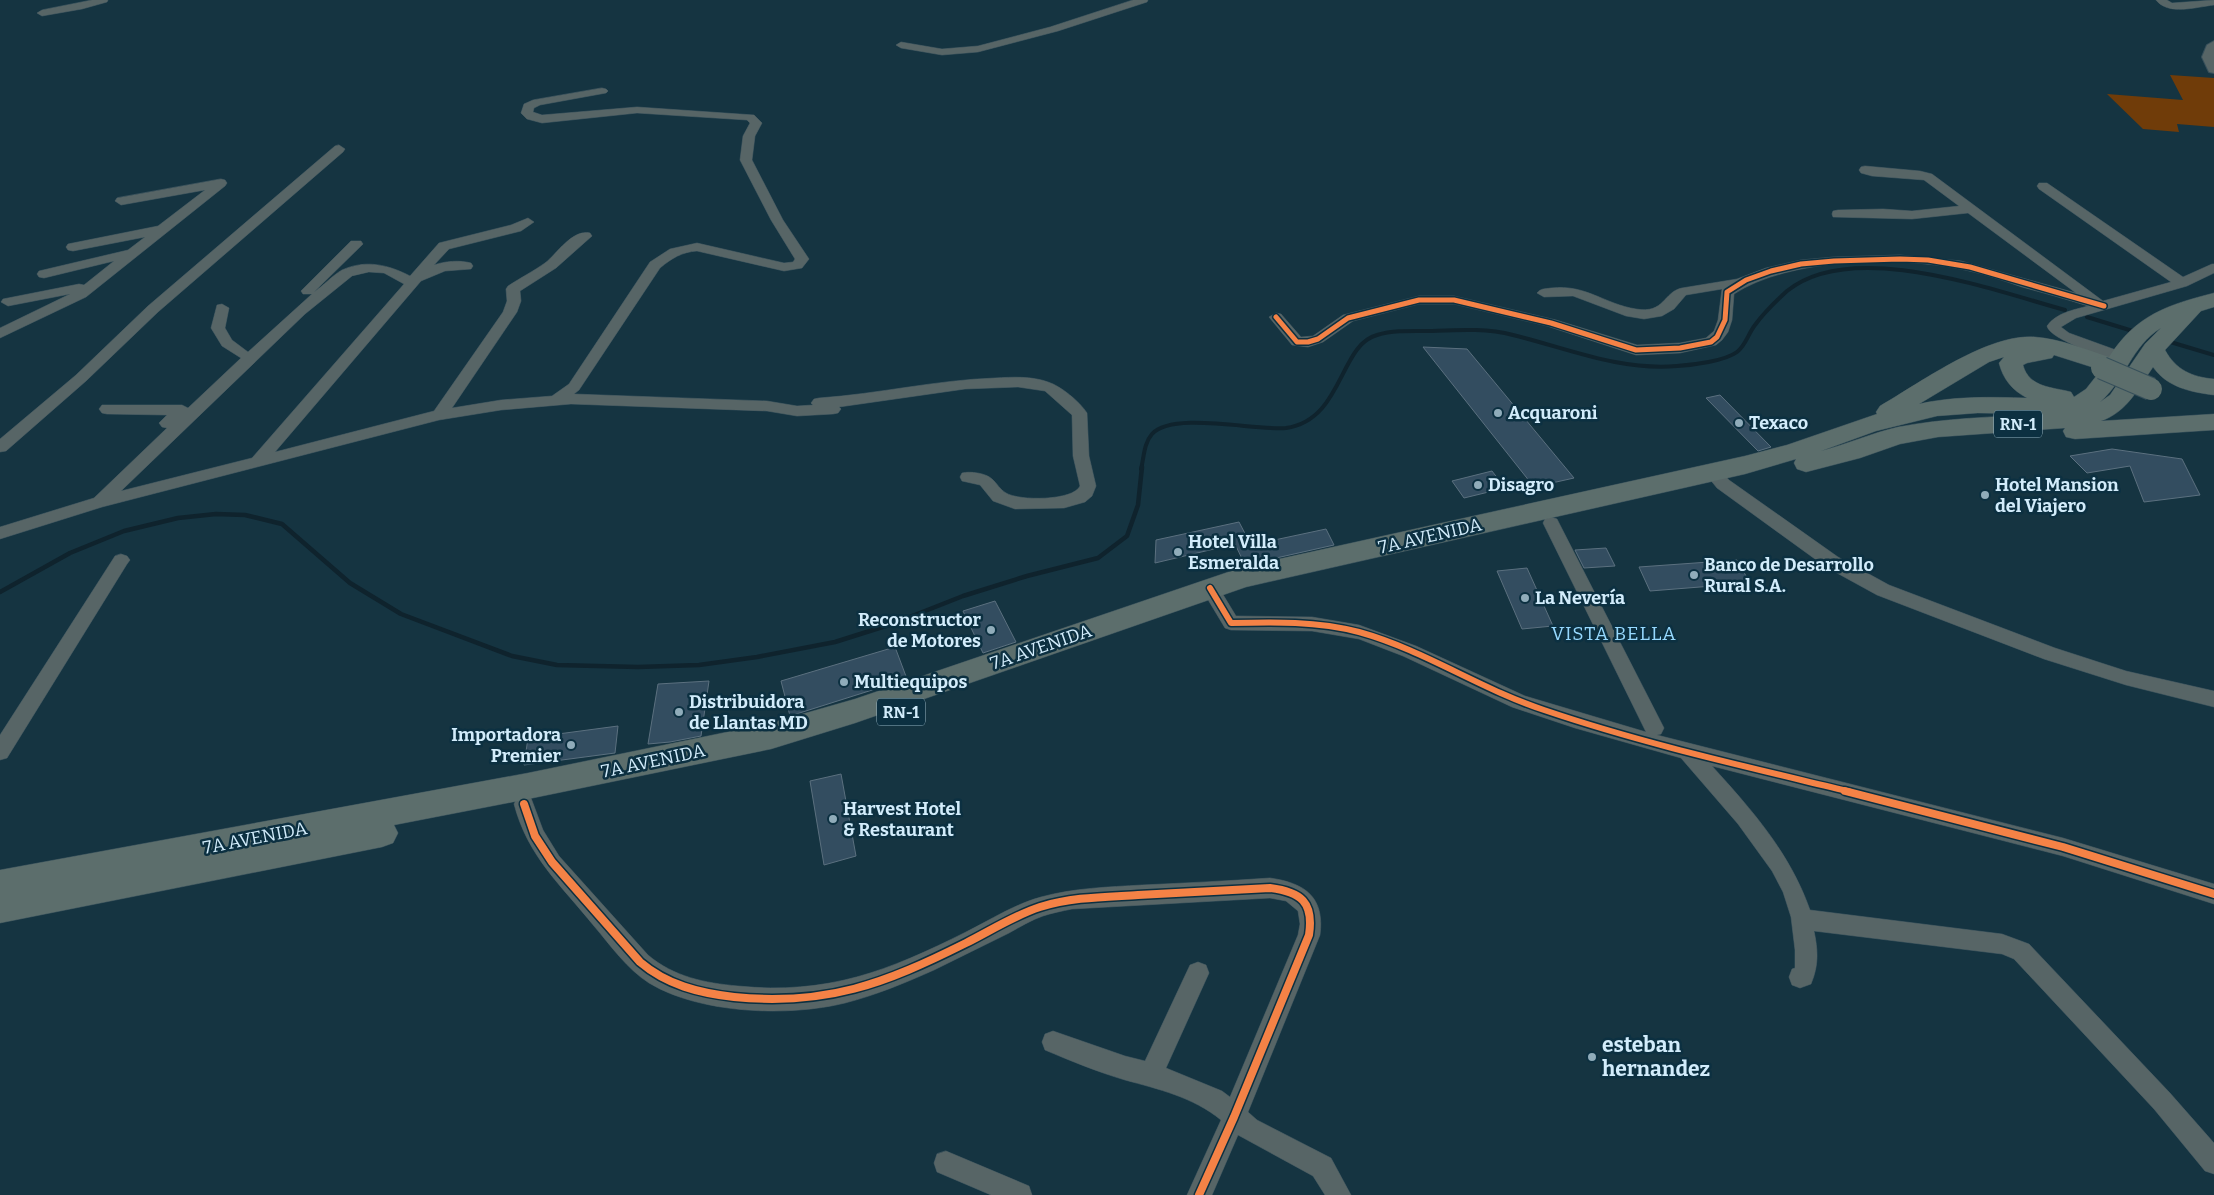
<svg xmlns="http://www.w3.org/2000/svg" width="2214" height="1195" viewBox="0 0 2214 1195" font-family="Bitter,serif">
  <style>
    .green { fill: #703c09 }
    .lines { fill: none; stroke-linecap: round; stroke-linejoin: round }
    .stream-far1 { stroke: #0f232d; stroke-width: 4 }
    .stream { stroke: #0f232d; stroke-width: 4.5 }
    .building { fill: #334d60; stroke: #5b707f }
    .minor-casing { stroke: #37505b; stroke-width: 1 }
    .tertiary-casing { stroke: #37505b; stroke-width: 2 }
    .primary-casing { stroke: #37505b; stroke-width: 1 }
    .minor { fill: #576566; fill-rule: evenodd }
    .tertiary { fill: #576566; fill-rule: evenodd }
    .primary { fill: #5c6e6c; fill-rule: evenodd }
    .primary-bridge-casing { stroke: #37505b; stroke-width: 24; stroke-linecap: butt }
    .primary-bridge { stroke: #5c6e6c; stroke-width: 22 }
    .cycleway-far2-casing { stroke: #0c3041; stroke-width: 8 }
    .cycleway-far1-casing { stroke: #0c3041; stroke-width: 9 }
    .cycleway-casing { stroke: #0c3041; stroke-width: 11 }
    .cycleway-far2 { stroke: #f48246; stroke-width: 5 }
    .cycleway-far1 { stroke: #f48246; stroke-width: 6 }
    .cycleway { stroke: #f48246; stroke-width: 8 }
    .poi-dot { fill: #90acba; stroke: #0c3041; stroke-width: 2 }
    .labels { text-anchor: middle; stroke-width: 5; stroke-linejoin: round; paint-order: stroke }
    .shield { fill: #0c3041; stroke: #97b4c3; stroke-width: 1 }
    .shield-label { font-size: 16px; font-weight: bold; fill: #d2ecfb }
    .poi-label { font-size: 18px; font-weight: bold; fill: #d2ecfb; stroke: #0c3041; text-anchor: start }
    .street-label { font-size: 18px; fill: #d2ecfb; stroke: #0c3041 }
    .neighbourhood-label { font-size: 19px; letter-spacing: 1px; fill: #97d9fe; stroke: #0c3041 }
    .near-poi-label { font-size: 21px; font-weight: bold; fill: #d2ecfb; stroke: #0c3041; text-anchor: start }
  </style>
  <rect width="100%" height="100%" fill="#153441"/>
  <path class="green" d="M2170,75L2214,78V127L2177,124L2179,132L2143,129L2107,94L2183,100Z"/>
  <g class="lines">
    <path class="stream-far1" d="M2087,317L2136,332
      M2167,341L2214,355
      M1141,469C1144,457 1144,443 1152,434C1173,411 1257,431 1286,428C1343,420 1339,345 1377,335C1394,330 1412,331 1429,331C1457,330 1486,328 1513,335C1567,348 1619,371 1677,366C1693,365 1725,361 1737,352C1746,345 1748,334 1755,325C1763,314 1776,301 1787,291C1852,238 1992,290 2065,310"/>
    <path class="stream" d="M0,592L70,553L124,531L178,518L216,514L245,515L282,524L350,583L401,614L512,656L557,665L638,667L699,665L757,657L835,642L892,624L963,596L1027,576L1098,558L1127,536L1138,505L1142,467"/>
  </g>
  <path class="building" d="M1423,347L1467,349L1574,478L1534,487Z
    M1720,395L1771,447L1758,451L1706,398Z
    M2112,449L2182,459L2200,495L2144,502L2130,466L2087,473L2070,456Z
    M1492,471L1505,488L1464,498L1452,481Z
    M1239,522L1251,545L1326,529L1334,545L1245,565L1235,544L1155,563L1156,540Z
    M1606,548L1615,566L1584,568L1575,550Z
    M1737,560L1750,583L1650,591L1639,567Z
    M1527,568L1553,626L1522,629L1497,571Z
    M995,601L1016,642L983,653L963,611Z
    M895,647L907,679L790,716L781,681Z
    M709,681L701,736L670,742L648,744L658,684Z
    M618,726L615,753L524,765L528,738Z
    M841,774L856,856L824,865L810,781Z"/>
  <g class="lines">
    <defs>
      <path id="minor" d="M92,0H108L107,2L82,9L42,16L37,13L42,10Z
        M1133,0H1148L1147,2L1058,31L978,52L942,55L901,48L896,45L901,42L942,49L978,46L1050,27Z
        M2156,0H2167L2172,3L2214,0V5C2196,7 2168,16 2156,0Z
        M602,88L606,89L608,91L606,93L540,105L534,108L533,112L542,115L637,107L754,115L762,123L755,136L752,160L783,220L809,259L802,268L784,271L697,251C682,252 672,258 660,268L579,390L574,394L767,401L797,406L813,405L811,403L814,399L819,398C878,394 936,380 995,378C1012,377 1032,376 1048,382C1061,386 1080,402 1087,413L1089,456L1096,486L1092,496L1085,502L1064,508L1015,509L993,501L980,485L962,481L960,477L962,473C970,471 986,473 992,479C997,483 1000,490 1006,493C1019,501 1073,501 1080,486L1073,456L1072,415L1045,391L1018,387L965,389L839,407L841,409L838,413L833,414L797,416L767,411L571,404L501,410L439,420L102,507L0,539V527L94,498L167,428L162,427L159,423L167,415L107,414L102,413L99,409L102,405H182L188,408L241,358L222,346L211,328L217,305L222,304L229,308L225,328L232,340L248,352L312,294H303L301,291L351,241H361L363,244L314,292C323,286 333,275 342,270C366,259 389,265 410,276L439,243L511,225L528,218L534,222L521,231L449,249L434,265C445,261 460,260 471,263L473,266L471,269L445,271L421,281L275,452L434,411L503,312L507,301L506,289L508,286C520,278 534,271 545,263C557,254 572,229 590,233L592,236L556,268L520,291L521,301L517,312L452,408L501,400L552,396L569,384L650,262L670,249L697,243L784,263L793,262L795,259L771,220L740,160L743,136L750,123L747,120L637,113L542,123L527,119L521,113L524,104L533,100ZM369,272L384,273L404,284L252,458L121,491L305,314L352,276Z
        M339,145L345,149L343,152L158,312L86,381L6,451L0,452V439L76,375L148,306L335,146Z
        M1865,166L1920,171L1932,174L2103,301L2171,282L2039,189L2037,186L2039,183H2047L2183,277L2212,264H2214V273L2187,286L2076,318L2061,327L2069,333L2127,354L2129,357L2127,360L2122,362C2107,358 2050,340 2047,326C2056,313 2073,310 2088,306C2066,299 2044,293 2022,287C2002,280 1981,273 1960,269C1897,256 1789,258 1734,294L1732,320L1728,332L1722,340L1716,345L1680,353L1636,355L1547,326L1454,304H1419L1353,321L1323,342L1308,347L1292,345L1269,317L1276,313L1281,314L1301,337L1313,336L1343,315L1419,296H1454L1556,320L1637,345L1680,343L1706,338L1714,331L1718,320L1722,289L1686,295L1674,309L1662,316L1644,319L1626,316L1573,296L1544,297L1537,293C1541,288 1545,289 1551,288C1586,284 1604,304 1636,309C1665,314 1663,292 1682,288L1737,279L1766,268L1801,260L1834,257L1900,255L1961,261L2076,293L1968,213L1912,219L1833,217L1832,214L1833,211L1838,210L1883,209L1912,211L1959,206L1924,180L1872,176L1861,173L1859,170L1861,167Z
        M221,179L225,180L227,183L225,186L86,297L0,338V328L70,294L8,306L1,302L3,299L79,284L84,285L114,261L44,278L39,277L37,274L39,271L128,250L145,237L73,251L68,250L66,247L68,244L158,226L205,190L121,205L115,201L117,198Z
        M1712,466L1718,468L1729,480L1838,557L1889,585L2055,648L2126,671L2214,691V707L2126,685L2044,659L1877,595L1826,567L1717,488L1704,472L1706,468Z
        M1551,517L1557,519L1559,523L1664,728L1661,734L1657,735L2063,838L2214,884V904L2063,856L1712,766C1752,810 1790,853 1810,910L2002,934L2029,944L2170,1093L2214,1143V1174L2205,1171L2154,1109L2014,959L2002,954L1814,931C1818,950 1819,965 1811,984L1800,988L1792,985L1789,977L1792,969L1795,968V950L1791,917L1783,892L1772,871L1738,824L1681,758L1575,728L1512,707L1403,656L1359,639L1312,631L1231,630L1225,628L1201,588L1204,583L1210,581L1216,583L1236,616L1312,617L1359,625L1416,646L1525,696L1646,732L1543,523L1545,519Z
        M121,554L127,556L130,560L127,564L7,758L0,760V735L115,556Z
        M524,795L531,798L543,830L559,856L648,955C674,977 705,983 738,986C828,995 888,971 966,932C990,920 1015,904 1041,897C1074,888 1108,887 1142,885C1185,883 1227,881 1270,878C1305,883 1325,897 1320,935L1248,1112L1257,1120L1331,1158L1351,1195H1325L1313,1176L1238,1135L1212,1195H1187L1221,1120C1193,1097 1158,1089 1125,1080C1098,1072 1071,1061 1045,1050L1042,1042L1045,1034L1053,1031L1125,1056L1145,1061L1190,965L1198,962L1206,965L1209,973L1166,1068L1222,1091L1230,1097L1298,935L1300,924L1298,911L1286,901L1270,898L1072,909C1062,911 1052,913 1043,916C1031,920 1020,927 1009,933C984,945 959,958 934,970C905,983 876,995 845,1003C789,1017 700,1014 649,983C627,969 611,946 594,926C561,885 528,857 514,804L517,798Z
        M946,1151L1029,1186L1032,1195H991L937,1172L934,1163L937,1154Z"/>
      <path id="tertiary" d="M2214,41V73L2209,72L2202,57L2207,45Z"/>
      <path id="primary" d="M2214,293V307L2201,311L2165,350C2176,370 2192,377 2214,379V395C2190,392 2167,387 2153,367C2138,389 2127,412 2101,421L2214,414V430L2075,439L2066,437L2063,431L2065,428L1938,437L1900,444L1860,458L1806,472L1797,469L1794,463L1796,459L1745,474L1246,587L855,723L771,749L528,799L394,825L398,833L393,843L382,847L0,923V870L528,773L771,723L855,699L1243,567L1745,456L1787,445L1877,414L1876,412L1880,406C1920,383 1988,333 2035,337C2060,339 2085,349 2109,357C2136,315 2167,305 2214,293ZM2161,328L2145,344L2110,395L2100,402C2125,381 2131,346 2161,328ZM2054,355L2098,369L2101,370L2086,389L2074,397L2071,392C2053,387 2029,388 2023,365L2027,363L2052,358ZM2004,357L1999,363C2003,379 2012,390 2027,398C1991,397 1954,396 1919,404L1989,362ZM1978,413L2042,414C1994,417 1945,418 1898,427C1872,433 1847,444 1821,451L1876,431L1937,416Z"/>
    </defs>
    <use href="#minor" class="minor-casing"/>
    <use href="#tertiary" class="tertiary-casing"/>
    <use href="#primary" class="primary-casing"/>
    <use href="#minor" class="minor"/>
    <use href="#tertiary" class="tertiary"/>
    <use href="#primary" class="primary"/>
    <defs>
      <path id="primary-bridge" d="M2102,368L2151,389"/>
    </defs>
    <use href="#primary-bridge" class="primary-bridge-casing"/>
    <use href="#primary-bridge" class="primary-bridge"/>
    <defs>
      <path id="cycleway-far2" d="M1276,317L1297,342H1308L1318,339L1348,318L1419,300H1454L1551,323L1636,350L1680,348L1711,342L1717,337L1725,320L1727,292L1746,280L1771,271L1801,264L1834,261L1900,259L1928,260L1970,267L2104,306"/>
      <path id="cycleway-far1" d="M1210,588L1231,623C1274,622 1317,621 1359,632C1424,650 1480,689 1544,710C1644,744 1748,767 1851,792"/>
      <path id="cycleway" d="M1845,791L2063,847L2214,894
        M524,804L535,836L552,862L640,962C667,985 699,993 734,997C827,1006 884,984 966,943C990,931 1015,915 1040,907C1072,897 1105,897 1138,895C1182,893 1226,890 1270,888C1301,892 1314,902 1309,935L1234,1117L1199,1195"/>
    </defs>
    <use href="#cycleway-far2" class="cycleway-far2-casing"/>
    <use href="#cycleway-far1" class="cycleway-far1-casing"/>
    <use href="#cycleway" class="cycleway-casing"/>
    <use href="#cycleway-far2" class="cycleway-far2"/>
    <use href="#cycleway-far1" class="cycleway-far1"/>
    <use href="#cycleway" class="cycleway"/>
  </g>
  <g class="poi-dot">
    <circle cx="1498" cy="413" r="5"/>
    <circle cx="1739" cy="423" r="5"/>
    <circle cx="1478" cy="485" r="5"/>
    <circle cx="1985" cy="495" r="5"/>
    <circle cx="1178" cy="552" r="5"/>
    <circle cx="1694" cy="575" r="5"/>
    <circle cx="1525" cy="598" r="5"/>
    <circle cx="991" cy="630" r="5"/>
    <circle cx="844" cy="682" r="5"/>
    <circle cx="679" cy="712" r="5"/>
    <circle cx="571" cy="745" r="5"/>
    <circle cx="833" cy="819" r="5"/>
    <circle cx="1592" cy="1057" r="5"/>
  </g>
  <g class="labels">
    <g class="shield">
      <rect x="1994" y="410.5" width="48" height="27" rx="4"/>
      <rect x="877" y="698.5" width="48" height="27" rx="4"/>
    </g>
    <g class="shield-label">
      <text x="2018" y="430">RN-1</text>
      <text x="901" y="718">RN-1</text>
    </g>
    <g class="poi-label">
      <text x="1508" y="419">Acquaroni</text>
      <text x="1749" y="429">Texaco</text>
      <text x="1488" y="491">Disagro</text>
      <text x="1995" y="491">Hotel Mansion<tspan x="1995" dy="21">del Viajero</tspan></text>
      <text x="1188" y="548">Hotel Villa<tspan x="1188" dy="21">Esmeralda</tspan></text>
      <text x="1704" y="571">Banco de Desarrollo<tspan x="1704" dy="21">Rural S.A.</tspan></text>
      <text x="1535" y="604">La Nevería</text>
      <text x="981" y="626" text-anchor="end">Reconstructor<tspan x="981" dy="21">de Motores</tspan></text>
      <text x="854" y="688">Multiequipos</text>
      <text x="689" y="708">Distribuidora<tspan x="689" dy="21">de Llantas MD</tspan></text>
      <text x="561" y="741" text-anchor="end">Importadora<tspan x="561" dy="21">Premier</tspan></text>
      <text x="843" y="815">Harvest Hotel<tspan x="843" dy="21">&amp; Restaurant</tspan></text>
    </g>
    <g class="street-label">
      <text transform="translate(1430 536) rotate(-13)" y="6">7A AVENIDA</text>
      <text transform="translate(1041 647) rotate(-19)" y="6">7A AVENIDA</text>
      <text transform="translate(653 761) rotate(-12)" y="6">7A AVENIDA</text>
      <text transform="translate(255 838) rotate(-11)" y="6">7A AVENIDA</text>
    </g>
    <g class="neighbourhood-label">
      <text x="1614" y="640">VISTA BELLA</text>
    </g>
    <g class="near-poi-label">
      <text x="1602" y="1052">esteban<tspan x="1602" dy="24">hernandez</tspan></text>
    </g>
  </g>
</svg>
